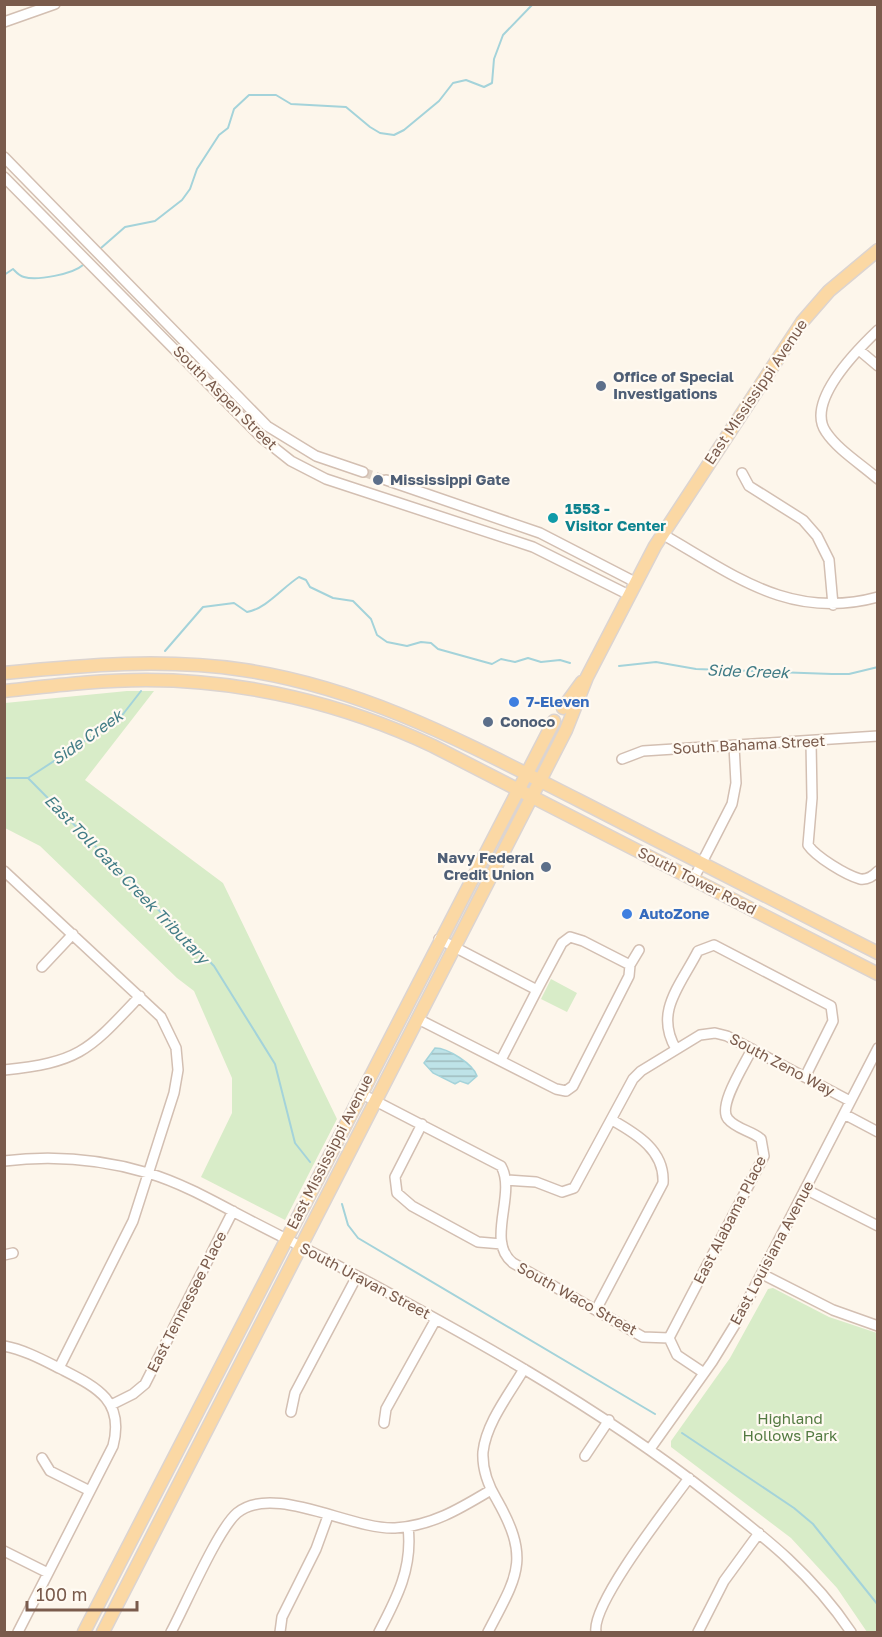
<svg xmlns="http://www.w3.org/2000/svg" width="882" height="1637" viewBox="0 0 882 1637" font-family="'Golos Text',sans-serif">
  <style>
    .green { fill: #d8ecc8 }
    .water { fill: url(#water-rules); stroke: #a4d3da; stroke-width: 1.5 }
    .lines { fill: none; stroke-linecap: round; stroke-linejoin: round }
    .stream { stroke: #a4d3da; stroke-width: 2 }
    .minor-tunnel { stroke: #dccfc3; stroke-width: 9; stroke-dasharray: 9 4.5; stroke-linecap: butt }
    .minor-casing { stroke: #d3bfb2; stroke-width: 12 }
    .major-casing { stroke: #dcd4d0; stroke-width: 15 }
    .minor { stroke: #fff; stroke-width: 9 }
    .major { stroke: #fbd8a4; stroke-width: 12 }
    .service-dot { fill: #5c6f8a; stroke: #fffaf2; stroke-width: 2 }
    .culture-dot { fill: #0f9aa8; stroke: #fffaf2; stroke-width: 2 }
    .shop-dot { fill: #3f7fe0; stroke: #fffaf2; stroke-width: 2 }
    .labels { text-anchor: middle; stroke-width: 4.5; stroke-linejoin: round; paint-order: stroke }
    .service-label { font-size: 15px; font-weight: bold; fill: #4e5e75; stroke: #fffaf2; text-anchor: start }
    .street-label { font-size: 15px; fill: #7a5b4c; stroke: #fffaf2 }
    .culture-label { font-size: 15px; font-weight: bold; fill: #0d838f; stroke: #fffaf2; text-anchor: start }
    .shop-label { font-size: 15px; font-weight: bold; fill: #366cbe; stroke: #fffaf2; text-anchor: start }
    .park-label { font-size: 15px; fill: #537a41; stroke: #fffaf2 }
    .water-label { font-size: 16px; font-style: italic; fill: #427c86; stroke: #fffaf2 }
  </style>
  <defs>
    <pattern id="water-rules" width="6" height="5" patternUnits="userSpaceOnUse" patternTransform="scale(1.5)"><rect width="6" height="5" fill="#bee3e8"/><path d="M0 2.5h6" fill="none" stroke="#9fbbbe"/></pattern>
  </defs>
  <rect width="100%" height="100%" fill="#fdf6eb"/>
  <path class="green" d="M127,691H154L85,780L223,883L337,1119L285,1220L201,1177L232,1113V1078L194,991L177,978L40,846L5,828V703Z
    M551,979L577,993L567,1012L541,999Z
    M773,1288L829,1317L877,1333V1632H867L837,1588L791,1538L671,1447V1441L730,1358L768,1289Z"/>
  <path class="water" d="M435,1048C448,1048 473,1064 477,1076L468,1084L460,1081L455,1084L433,1073L424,1063Z"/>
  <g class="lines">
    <path class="stream" d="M101,248L125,227L155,221L182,200L190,189L197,169L219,135L228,128L234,109L249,95H276L291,104L346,107L370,127L380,133L394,135L404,130L439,101L453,83L466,80L484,87L492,83L494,59L503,35L533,4
      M4,275L13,269C16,272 19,276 24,277C37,281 73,274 83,265
      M165,651L203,607L234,603L247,612C266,609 283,587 299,577L306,580L310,587L333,598L353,601L371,619L377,635L387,642L407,646L421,642L431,643L438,649L492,664L501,659L515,662L528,658L541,662L560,660L570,663
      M619,666L656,662L696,669L832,674H849L878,667
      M4,778H28L214,966L275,1064L295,1143L310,1162
      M28,778L120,718L141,691
      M342,1204L348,1225L358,1238L655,1414
      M682,1433L794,1508L813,1524L878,1605"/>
    <path class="minor-tunnel" d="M363,472L386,480"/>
    <defs>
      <path id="minor" d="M4,22L55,4
        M4,157L267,426L316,456L363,472
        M4,177L262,438L291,461L326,479L533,547L629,595
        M878,330C857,350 805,402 826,432C838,450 861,464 878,479
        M859,350L878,366
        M742,473L749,486L803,520L817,536L829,560L833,605
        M386,480L540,533L635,582
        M662,534C734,575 790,621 878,597
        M811,742L812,798L808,845C816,857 846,875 860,879C868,880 873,876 878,871
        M622,759L643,751L878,736
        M4,871L161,1017L176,1048L178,1070L174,1093L133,1221L59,1368
        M693,880L732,804L736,783L734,746
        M439,939L537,990L562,943L570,937L583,941L630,965L639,950
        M42,967L73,934
        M418,1019L556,1089L566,1091L573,1086L629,976L630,965
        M676,1049C654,1012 680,986 698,951L714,945L831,1006L833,1021L805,1077
        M501,1060L537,990
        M4,1070C81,1062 89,1050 140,996
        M360,1093L501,1166C517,1194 485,1241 513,1263L643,1337L669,1338
        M844,1114L878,1132
        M422,1124L395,1177L397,1193L412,1206L478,1242L502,1244
        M4,1161C53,1155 101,1159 148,1173C178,1182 206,1197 234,1212C266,1229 299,1245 331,1262C464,1333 595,1404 713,1497C767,1539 812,1574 851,1632
        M506,1180L536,1182L562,1192L574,1188L633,1079L641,1071L700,1035L715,1033L727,1036L850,1101
        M805,1189L878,1226
        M4,1255L13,1253
        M762,1274L833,1310L878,1326
        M596,1310L663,1183C665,1151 637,1134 612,1120
        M4,1346C25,1350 43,1360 61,1369C96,1387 125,1400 113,1446L18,1632
        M704,1373L677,1355L669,1338L764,1156L761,1139C752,1131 736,1129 728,1119C717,1106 745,1064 752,1049
        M111,1405L133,1394L145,1384L233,1211
        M291,1412L295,1393L357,1276
        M384,1423L386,1409L436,1319
        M650,1449L712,1362L736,1323L878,1048
        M585,1456L609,1420
        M42,1458L50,1471L90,1491
        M4,1551L48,1573
        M171,1632C185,1606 218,1529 237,1513C273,1483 351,1530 395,1528C432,1526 461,1508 491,1490
        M280,1632L282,1617L316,1549L328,1516
        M379,1632C397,1598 413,1567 408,1527
        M488,1632C517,1576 531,1560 497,1500C488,1485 482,1470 483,1452C486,1423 510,1393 524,1369
        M596,1632C591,1604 670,1504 689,1478
        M698,1632L724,1581L759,1533"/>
      <path id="major" d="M4,673C85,665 164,658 244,670C368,689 469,745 580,801C679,852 778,902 878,953
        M4,691C51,686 98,680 146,680C245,680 344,704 433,746L878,974
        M563,708L582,682
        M84,1632L554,721
        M103,1632L566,730L587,677L655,546L802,322L829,291L878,250"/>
    </defs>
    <use href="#minor" class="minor-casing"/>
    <use href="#major" class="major-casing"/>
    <use href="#minor" class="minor"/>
    <use href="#major" class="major"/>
  </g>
  <g class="service-dot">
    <circle cx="601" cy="386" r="6"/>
    <circle cx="378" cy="480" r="6"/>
    <circle cx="488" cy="722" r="6"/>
    <circle cx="546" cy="867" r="6"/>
  </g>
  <circle class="culture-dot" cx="553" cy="518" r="6"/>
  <g class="shop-dot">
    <circle cx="514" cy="702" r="6"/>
    <circle cx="627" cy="914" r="6"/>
  </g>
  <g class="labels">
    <g class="service-label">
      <text x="613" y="382">Office of Special<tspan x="613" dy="17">Investigations</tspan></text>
      <text x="390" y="485">Mississippi Gate</text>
      <text x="500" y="727">Conoco</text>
      <text x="534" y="863" text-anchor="end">Navy Federal<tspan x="534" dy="17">Credit Union</tspan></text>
    </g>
    <g class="street-label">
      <text transform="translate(756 392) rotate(-56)" y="5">East Mississippi Avenue</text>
      <text transform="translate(225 398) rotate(45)" y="5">South Aspen Street</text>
      <text transform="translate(749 745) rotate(-3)" y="5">South Bahama Street</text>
      <text transform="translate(697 881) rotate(27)" y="5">South Tower Road</text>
      <text transform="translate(782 1065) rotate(28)" y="5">South Zeno Way</text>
      <text transform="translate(330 1152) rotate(-63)" y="5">East Mississippi Avenue</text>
      <text transform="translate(730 1220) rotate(-63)" y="5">East Alabama Place</text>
      <text transform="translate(772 1253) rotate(-62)" y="5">East Louisiana Avenue</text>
      <text transform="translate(365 1281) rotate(28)" y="5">South Uravan Street</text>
      <text transform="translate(577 1299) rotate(29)" y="5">South Waco Street</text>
      <text transform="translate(187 1302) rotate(-63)" y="5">East Tennessee Place</text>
    </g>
    <g class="culture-label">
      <text x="565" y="514">1553 -<tspan x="565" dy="17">Visitor Center</tspan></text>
    </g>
    <g class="shop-label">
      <text x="526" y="707">7-Eleven</text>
      <text x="639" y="919">AutoZone</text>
    </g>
    <g class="park-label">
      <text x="790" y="1424">Highland<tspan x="790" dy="17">Hollows Park</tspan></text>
    </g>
    <g class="water-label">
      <text transform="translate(748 671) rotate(2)" y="6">Side Creek</text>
      <text transform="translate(87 737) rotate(-35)" y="6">Side Creek</text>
      <text transform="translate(127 879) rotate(46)" y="6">East Toll Gate Creek Tributary</text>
    </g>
  </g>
  <rect width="882" height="1637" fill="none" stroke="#7a5b4c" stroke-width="12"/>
  <path d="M27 1601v9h110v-9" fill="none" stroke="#7a5b4c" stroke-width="3"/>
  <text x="36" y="1601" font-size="18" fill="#7a5b4c" stroke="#fffaf2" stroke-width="4.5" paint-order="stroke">100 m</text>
</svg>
